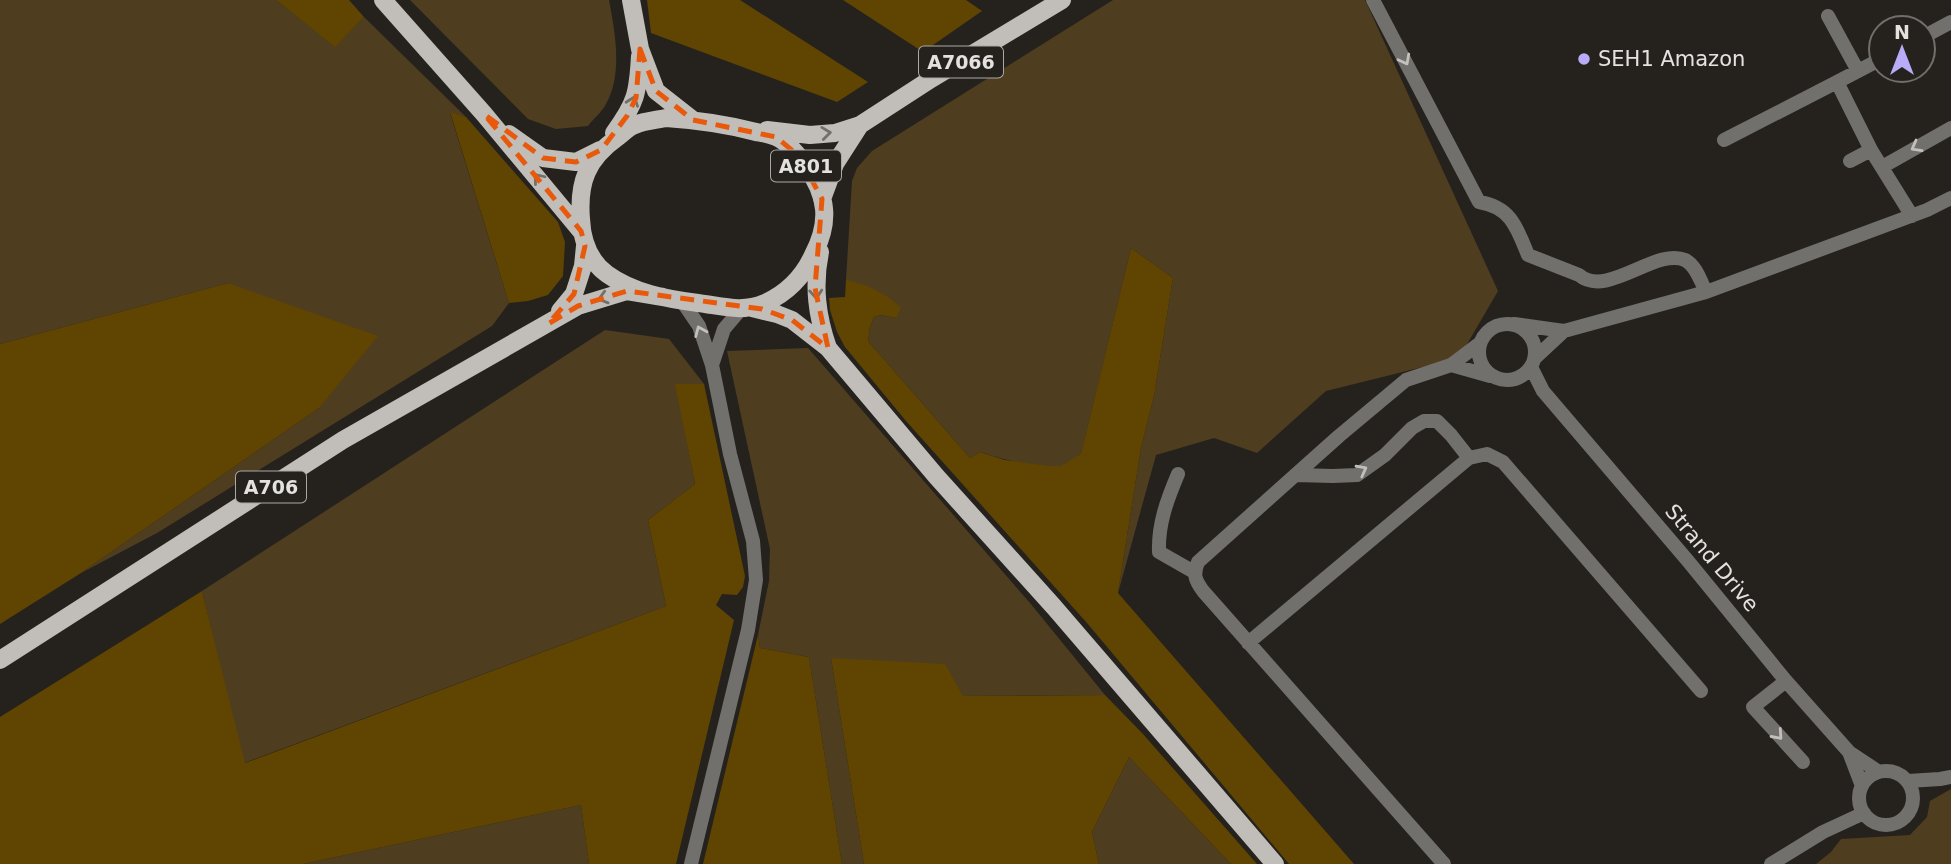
<svg xmlns="http://www.w3.org/2000/svg" width="1951" height="864" viewBox="0 0 1951 864" font-family="'DejaVu Sans',sans-serif">
  <style>
    .green { fill: #4e3e1f }
    .forest { fill: #5f4402 }
    .lines { fill: none; stroke-linecap: round; stroke-linejoin: round }
    .minor { stroke: #71706d; stroke-width: 14 }
    .major { stroke: #c1beb9; stroke-width: 18 }
    .oneway { stroke: #c2c0bd }
    .oneway2 { stroke: #73706c }
    .marked { fill: none; stroke: #e8590c; stroke-width: 5; stroke-dasharray: 14 9; stroke-linejoin: round }
    .poi-dot { fill: #b8abf7; stroke: #25221e; stroke-width: 2.5 }
    .labels { text-anchor: middle; stroke-width: 5; stroke-linejoin: round; paint-order: stroke }
    .shield { fill: #25221e; stroke: #aba8a5; stroke-width: 2 }
    .shield-label { font-size: 19px; font-weight: bold; fill: #e4e2df }
    .poi-label { font-size: 21px; fill: #e4e2df; stroke: #25221e; text-anchor: start }
    .street-label { font-size: 21px; fill: #e4e2df; stroke: #25221e }
  </style>
  <rect width="100%" height="100%" fill="#25221e"/>
  <path class="green" d="M0,0H276L335,46L364,17L466,117L450,113L509,303L492,326L157,533L81,573L319,408L228,283L0,344Z
    M410,0H609C615,32 623,74 606,104C602,112 593,119 588,126L556,129L528,119Z
    M1113,0H1365L1498,291L1459,358L1326,391L1257,453L1214,438L1156,455L1118,593L1141,448L1154,396L1173,278L1131,248L1081,455C1075,458 1068,464 1062,466C1043,471 999,458 980,452L970,458L868,341L870,327L874,317L881,315L896,318L846,280L852,181L857,168L872,151Z
    M605,330L669,339L704,384L676,385L695,484L648,520L666,606L244,763L202,591Z
    M808,348L1030,603L1105,695L962,696L831,658L864,864H842L809,657L760,648L758,635L769,581L770,549L727,351Z
    M1129,757L1231,864H1099L1092,832Z
    M1951,789V864H1816L1831,852L1841,839L1910,835L1927,817L1930,801Z
    M581,805L589,864H303Z"/>
  <path class="forest" d="M276,0H349L364,17L335,47Z
    M647,0H740L868,82L837,102L651,33Z
    M843,0H966L982,11L923,52Z
    M450,112L466,117L558,222L565,242L563,276L548,295L528,301L509,303Z
    M1131,248L1173,278L1154,396L1141,448L1118,593L1354,864H1289L1087,623L906,421L845,347L837,332L830,310L829,298L845,297L846,280C868,285 885,292 901,308L896,318L881,315L874,317L870,327L868,341L970,458L980,452L1005,460L1048,466H1061L1081,454Z
    M228,283L378,336L319,408L81,573L0,624V344Z
    M675,384H704L745,576L743,587L737,595L722,594L716,605L734,620L676,864H589L581,805L303,864H0V717L202,591L245,763L666,606L648,520L695,484Z
    M758,635L760,648L809,657L842,864H703Z
    M831,658L945,664L963,696L1105,695L1143,734L1257,864H1231L1129,757L1092,832L1099,864H864Z"/>
  <g class="lines">
    <path class="minor" d="M1373,0L1479,202C1511,207 1517,228 1528,255L1579,275C1607,299 1656,247 1685,260C1696,265 1701,282 1706,292
      M1828,16L1858,71
      M1923,37L1951,22
      M1837,82L1881,59
      M1724,140L1837,82L1871,150
      M1850,161L1871,150L1912,216
      M1882,167L1951,128
      M682,301L699,326L712,365L730,454L753,541L756,580L748,630L691,864
      M1479 352a28 28 0 1 1 56 0a28 28 0 1 1-56 0Z
      M1514,324L1564,331L1706,292L1927,210L1951,198
      M1535,358L1564,331
      M712,365L724,329L741,309
      M1451,365L1490,376
      M1531,367L1543,391L1688,561L1786,681L1849,752L1879,772
      M1178,474C1167,500 1158,524 1159,552L1194,572
      M1295,475L1333,476L1357,475L1385,455L1412,428L1424,421H1437L1451,435L1469,458
      M1248,643L1469,458L1487,454L1503,462L1701,691
      M1786,681L1753,707L1803,762
      M1849,752L1862,786
      M1859 798a27 27 0 1 1 54 0a27 27 0 1 1-54 0Z
      M1908,781L1940,779L1951,777
      M1444,864L1203,591C1195,580 1193,575 1198,562L1339,436L1406,380L1451,365L1480,343
      M1771,864L1823,832L1864,813"/>
    <path class="major" d="M383,0L484,114L581,231
      M631,0L640,49L656,91L693,120
      M666,118C696,120 726,124 756,132C762,133 770,134 776,137C788,142 799,156 806,166C828,196 830,223 813,255C803,277 787,293 765,303C742,313 722,306 698,303C667,299 633,293 607,274C589,261 582,240 581,219C578,182 587,159 618,137C623,133 629,127 635,125C644,121 657,120 666,118Z
      M767,130L810,135L835,133L860,125L931,79L1062,0
      M614,133C636,103 638,93 640,56
      M509,134L543,158L576,162L600,150
      M822,199L835,164L860,125
      M820,252C813,286 817,316 828,348
      M752,308L777,314L792,320L828,348L936,476L1054,607L1275,864
      M560,311L574,294L583,266L585,246
      M0,660L343,440L578,306L627,291L663,297"/>
  </g>
  <defs><path id="oneway-chevron" d="M-2-3.5L2.5 0L-2 3.5" fill="none" stroke-width="1.6" stroke-linecap="round" stroke-linejoin="round" transform="scale(1.75)"/></defs>
  <g class="oneway">
    <use href="#oneway-chevron" transform="translate(1405 60) rotate(62)"/>
    <use href="#oneway-chevron" transform="translate(1916 147) rotate(151)"/>
    <use href="#oneway-chevron" transform="translate(700 331) rotate(-113)"/>
    <use href="#oneway-chevron" transform="translate(1362 470) rotate(-28)"/>
    <use href="#oneway-chevron" transform="translate(1778 735) rotate(48)"/>
  </g>
  <g class="oneway2">
    <use href="#oneway-chevron" transform="translate(633 101) rotate(-70)"/>
    <use href="#oneway-chevron" transform="translate(826 133) rotate(-7)"/>
    <use href="#oneway-chevron" transform="translate(538 178) rotate(-130)"/>
    <use href="#oneway-chevron" transform="translate(816 294) rotate(86)"/>
    <use href="#oneway-chevron" transform="translate(603 298) rotate(164)"/>
  </g>
  <path class="marked" d="M640,49L656,91L693,120L776,137L799,156L822,199L815,288L828,348L792,320L762,309L627,291L578,306L548,324L574,294L585,246L581,231L484,114L543,158L576,162L601,150L627,116L636,98Z"/>
  <circle class="poi-dot" cx="1584" cy="59" r="7"/>
  <g class="labels">
    <g class="shield">
      <rect x="919" y="46.5" width="84" height="31" rx="5"/>
      <rect x="771" y="150.5" width="70" height="31" rx="5"/>
      <rect x="236" y="471.5" width="70" height="31" rx="5"/>
    </g>
    <g class="shield-label">
      <text x="961" y="69">A7066</text>
      <text x="806" y="173">A801</text>
      <text x="271" y="494">A706</text>
    </g>
    <g class="poi-label">
      <text x="1598" y="66">SEH1 Amazon</text>
    </g>
    <g class="street-label">
      <text transform="translate(1712 558) rotate(50)" y="7">Strand Drive</text>
    </g>
  </g>
  <g transform="translate(1902 49)"><circle r="33" fill="#25221e" stroke="#716f6b" stroke-width="2"/>
  <path d="M0-5L12 26L0 18L-12 26Z" fill="#b8abf7"/>
  <text y="-10" font-size="19" font-weight="bold" text-anchor="middle" fill="#e4e2df">N</text>
  </g>
</svg>
